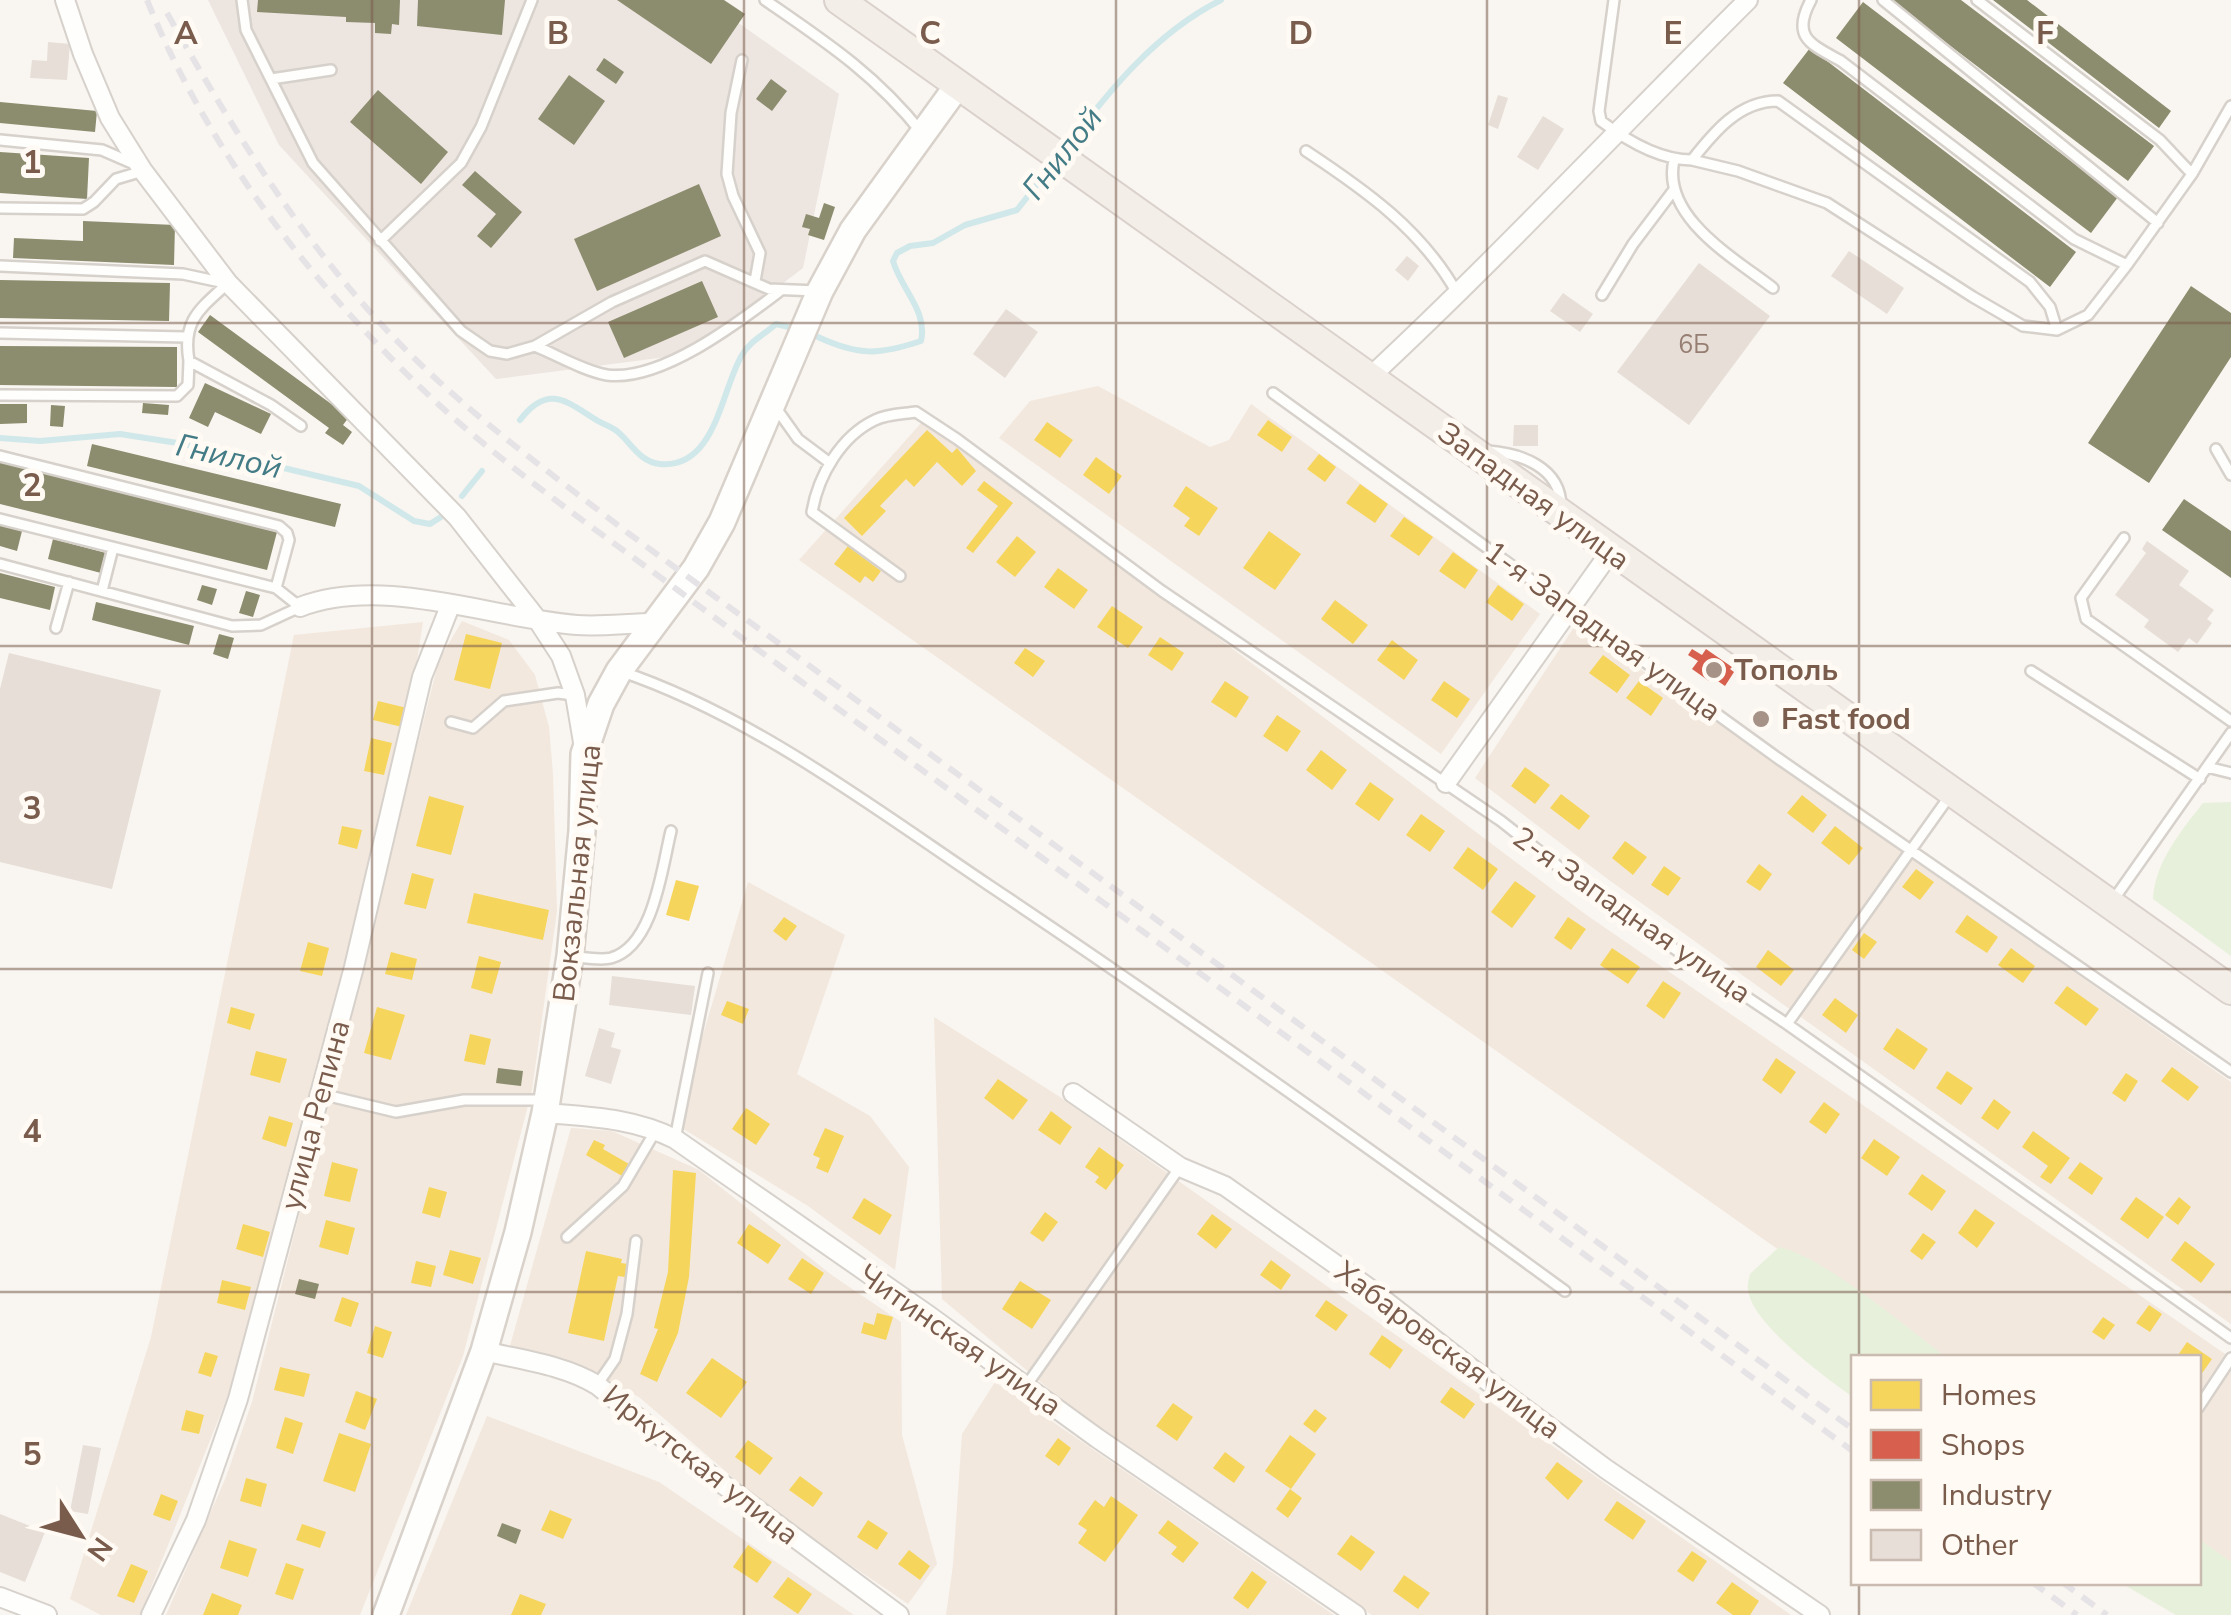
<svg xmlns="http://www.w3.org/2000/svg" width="2231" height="1615" viewBox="0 0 2231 1615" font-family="'Nunito Sans',sans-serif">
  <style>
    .residential { fill: #f2e8de }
    .industrial { fill: #ede5e0 }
    .green { fill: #e7f0db }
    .homes { fill: #f6d55c }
    .shops { fill: #d6604d }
    .industry { fill: #8c8c6e }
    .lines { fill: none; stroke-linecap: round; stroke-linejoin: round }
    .stream { stroke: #d0e8ea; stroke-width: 6 }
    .building { fill: #e6ded7 }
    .lane-casing { stroke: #d7d1cb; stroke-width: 14 }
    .street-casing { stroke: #d7d1cb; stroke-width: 22 }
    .secondary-casing { stroke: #d9d2cb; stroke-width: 30 }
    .primary-casing { stroke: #dad1cc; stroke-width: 32 }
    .lane { stroke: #fefefd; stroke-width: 9 }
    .street { stroke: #fefefd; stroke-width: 18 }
    .secondary { stroke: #fefefd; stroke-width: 25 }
    .primary { stroke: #f3eee8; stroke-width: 28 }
    .rail { stroke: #e6e3e7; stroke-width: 6; stroke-dasharray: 15 10; stroke-linecap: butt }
    .grid { fill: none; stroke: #7a5c4d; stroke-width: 2.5; stroke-opacity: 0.55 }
    .poi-dot { fill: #a69286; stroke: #fffaf3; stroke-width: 4 }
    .labels { text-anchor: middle; stroke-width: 10; stroke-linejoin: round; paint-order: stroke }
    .number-label { font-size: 25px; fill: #977e72 }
    .street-label { font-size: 30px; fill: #7a5c4d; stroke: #fffaf3 }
    .poi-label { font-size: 30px; font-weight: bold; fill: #7a5c4d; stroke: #fffaf3; text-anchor: start }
    .water-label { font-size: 32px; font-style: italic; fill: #437c86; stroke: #fffaf3 }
    .grid-label { font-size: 32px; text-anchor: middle; font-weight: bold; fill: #7a5c4d; stroke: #fffaf3; stroke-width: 10; stroke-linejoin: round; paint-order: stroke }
  </style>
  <rect width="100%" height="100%" fill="#f9f5f0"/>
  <path class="residential" d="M1098,386L1210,447L1229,440L1251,404L1540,614L1441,754L999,438L1030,401Z
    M922,422L960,444L1585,914L2231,1358V1569L2199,1546L2198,1358L1931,1357L799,560Z
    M462,621L509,640L535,675L549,727L553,774L557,911L532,1090L463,1356L360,1615H166L226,1477L252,1402L439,660Z
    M423,622L407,724L367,890L243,1358L140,1615H101L70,1599L151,1337L294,635Z
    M1576,624L2231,1082V1324L1609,880L1475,778Z
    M748,882L845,935L797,1074L870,1116L909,1167L895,1270L808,1206L682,1128L700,1045Z
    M934,1017L1060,1097L1791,1615H1372L1094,1427L942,1299Z
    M571,1128L612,1131L699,1170L833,1276L901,1322L902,1435L937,1564L908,1604L773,1512L639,1397L591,1373L510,1346Z
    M995,1382L1334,1615H946L953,1565L962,1434Z
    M487,1416L659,1482L854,1615H406Z"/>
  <path class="industrial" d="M208,0H706L839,94L803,268L689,354L496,379L279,145Z"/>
  <path class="green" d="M2231,802V956L2153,899C2155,862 2181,831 2203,803Z
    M1779,1247C1823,1256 1907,1328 1946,1357L1854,1358L1853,1397C1826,1378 1752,1324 1748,1290C1747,1285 1749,1279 1750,1274Z
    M2199,1539L2231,1562V1615H2176L2121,1583L2198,1582Z"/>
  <path class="homes" d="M1268,420L1292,437L1282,452L1257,435Z
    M1047,422L1073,440L1060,458L1034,440Z
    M927,430L952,453L957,448L976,471L962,486L937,462L914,487L906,479L880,506L886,511L862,536L844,518Z
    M1319,454L1336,467L1325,482L1307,469Z
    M1096,457L1122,476L1109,494L1083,475Z
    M984,481L1013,503L973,553L966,548L998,506L977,490Z
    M1360,484L1388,504L1375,523L1346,503Z
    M1186,486L1218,508L1199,536L1184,526L1190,518L1173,506Z
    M1404,517L1433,537L1419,556L1390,536Z
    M1269,531L1301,554L1275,590L1243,568Z
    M1017,536L1036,552L1015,577L996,562Z
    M848,546L881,571L873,582L865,576L860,583L834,564Z
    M1453,552L1478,570L1465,589L1439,571Z
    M1058,568L1088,590L1074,609L1044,587Z
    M1498,585L1524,604L1512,621L1486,602Z
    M1335,600L1368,625L1353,644L1321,619Z
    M1112,606L1143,627L1128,648L1097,627Z
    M466,634L502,643L490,689L454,680Z
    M1160,637L1184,653L1172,671L1148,655Z
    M1392,640L1418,660L1404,680L1377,660Z
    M1025,648L1045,661L1033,677L1014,663Z
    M1603,655L1630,675L1617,693L1589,673Z
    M1225,681L1249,697L1236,718L1211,702Z
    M1444,681L1470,699L1457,718L1431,700Z
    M1639,681L1663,698L1651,716L1626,698Z
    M378,701L407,708L402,727L373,720Z
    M1277,715L1301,731L1287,752L1263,736Z
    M371,738L392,743L384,775L364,771Z
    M1321,750L1347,770L1332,790L1306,770Z
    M1525,767L1550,785L1535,804L1511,786Z
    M1370,782L1394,799L1379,821L1355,804Z
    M1561,794L1590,816L1579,830L1550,808Z
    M1802,795L1827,815L1813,833L1787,813Z
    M429,796L464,806L451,855L416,846Z
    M1421,814L1445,831L1430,852L1406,835Z
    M342,826L362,830L357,849L338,844Z
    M1835,826L1863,848L1849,865L1821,843Z
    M1625,841L1647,857L1633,875L1612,858Z
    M1468,847L1498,869L1483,890L1453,868Z
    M1759,864L1772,874L1760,891L1746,882Z
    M1664,866L1681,878L1668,896L1651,885Z
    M1916,869L1934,882L1920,900L1902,887Z
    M412,873L434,879L426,909L404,904Z
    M676,880L699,886L689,921L666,915Z
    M1515,881L1536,896L1512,928L1491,912Z
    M474,893L549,910L543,940L467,923Z
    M1967,915L1998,937L1987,953L1955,932Z
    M784,917L797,926L786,941L773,931Z
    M1568,917L1586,929L1571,950L1554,938Z
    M1864,933L1877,942L1864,959L1852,950Z
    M308,942L329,948L322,976L300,971Z
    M1612,948L1640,967L1628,984L1600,965Z
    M2011,948L2035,966L2023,983L1998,965Z
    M1768,950L1794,970L1781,986L1756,967Z
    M391,952L417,959L412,980L385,974Z
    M479,956L501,962L492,994L471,988Z
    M1663,981L1681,993L1664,1019L1646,1006Z
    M2067,986L2099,1009L2086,1026L2054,1003Z
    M1835,998L1858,1015L1846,1033L1822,1015Z
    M727,1001L749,1009L743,1024L721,1015Z
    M231,1007L255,1014L250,1030L227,1023Z
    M377,1007L405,1015L391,1060L364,1053Z
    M1897,1028L1928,1049L1914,1070L1883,1049Z
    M470,1034L491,1039L485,1065L464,1061Z
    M256,1051L287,1059L280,1083L250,1075Z
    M1776,1058L1796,1072L1781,1094L1762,1080Z
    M2172,1067L2199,1087L2188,1101L2161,1081Z
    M1947,1071L1973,1088L1961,1105L1936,1088Z
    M2126,1073L2138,1081L2125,1102L2112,1093Z
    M998,1079L1028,1100L1013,1120L984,1098Z
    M1994,1099L2011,1112L1998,1130L1981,1118Z
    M1824,1102L1840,1114L1826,1134L1809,1122Z
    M746,1108L770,1124L756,1145L732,1129Z
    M1051,1111L1072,1127L1060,1145L1038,1130Z
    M269,1116L293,1123L286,1147L262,1139Z
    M825,1128L844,1136L828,1173L816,1168L820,1158L813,1155Z
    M2033,1131L2070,1158L2051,1184L2040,1177L2048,1166L2022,1147Z
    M1874,1139L1900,1157L1887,1176L1861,1158Z
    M594,1140L605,1145L603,1149L629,1164L622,1176L586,1155Z
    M1099,1147L1124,1165L1106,1190L1095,1182L1099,1177L1085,1167Z
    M332,1162L358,1169L350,1202L324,1196Z
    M2080,1162L2103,1178L2092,1195L2068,1178Z
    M673,1170L696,1173L689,1277L678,1333L657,1382L640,1374L658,1329L654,1328L668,1272Z
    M1922,1174L1946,1191L1932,1211L1908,1194Z
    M429,1187L447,1192L440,1218L422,1213Z
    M2136,1197L2164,1217L2148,1239L2120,1219Z
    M2179,1197L2191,1207L2178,1225L2165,1215Z
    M864,1198L892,1215L880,1235L852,1218Z
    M1975,1209L1995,1223L1977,1248L1958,1233Z
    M1045,1212L1058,1222L1043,1242L1030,1233Z
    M1212,1214L1232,1229L1216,1249L1197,1234Z
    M326,1220L355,1228L348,1255L319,1247Z
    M243,1224L270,1232L263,1257L236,1249Z
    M749,1224L781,1245L768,1264L737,1243Z
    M1923,1233L1936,1242L1922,1260L1910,1251Z
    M2185,1241L2215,1264L2201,1283L2171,1260Z
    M450,1250L481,1258L473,1284L443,1275Z
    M586,1251L622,1259L621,1263L628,1264L625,1277L618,1276L604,1341L568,1333Z
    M802,1258L824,1273L811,1294L788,1279Z
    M1271,1260L1291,1275L1281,1290L1260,1275Z
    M416,1261L436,1266L431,1287L411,1283Z
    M222,1280L251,1287L245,1310L217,1303Z
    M1020,1281L1051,1300L1032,1329L1002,1309Z
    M342,1297L359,1303L351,1327L334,1321Z
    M1326,1300L1348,1315L1336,1331L1315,1316Z
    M2149,1305L2162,1314L2150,1332L2136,1323Z
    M877,1313L893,1317L886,1340L861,1333L864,1322L874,1325Z
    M2103,1317L2115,1325L2104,1340L2092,1332Z
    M375,1326L392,1332L383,1358L367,1353Z
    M1382,1335L1403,1350L1390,1369L1369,1354Z
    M2187,1342L2212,1359L2198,1379V1358H2176Z
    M205,1352L218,1356L211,1377L198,1373Z
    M712,1358L747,1382L721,1418L686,1393Z
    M280,1367L310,1374L304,1397L274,1390Z
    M1451,1387L1475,1404L1464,1419L1440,1402Z
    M356,1391L377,1399L365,1430L345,1422Z
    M1173,1403L1193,1417L1177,1441L1156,1426Z
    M1315,1409L1327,1418L1315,1433L1303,1424Z
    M186,1410L204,1415L199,1434L181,1430Z
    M285,1417L303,1423L293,1454L276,1448Z
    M339,1433L371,1444L355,1492L323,1481Z
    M1290,1435L1316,1454L1291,1489L1265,1471Z
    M1058,1438L1071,1448L1059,1466L1045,1456Z
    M748,1440L773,1458L760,1475L735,1457Z
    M1225,1452L1245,1467L1234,1483L1213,1468Z
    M1557,1462L1583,1481L1568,1500L1545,1478Z
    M800,1476L823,1493L813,1507L789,1490Z
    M246,1478L267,1484L261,1507L240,1501Z
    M1290,1489L1302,1498L1288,1518L1276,1509Z
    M161,1494L178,1501L170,1521L153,1515Z
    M1111,1496L1138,1515L1105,1562L1078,1543L1087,1530L1078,1524L1095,1500L1104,1507Z
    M1617,1501L1646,1521L1633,1540L1604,1520Z
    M550,1510L572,1519L563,1539L541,1530Z
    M868,1520L888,1533L877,1550L857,1537Z
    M1168,1520L1199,1543L1183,1563L1171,1554L1177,1547L1158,1533Z
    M302,1524L326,1532L320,1548L296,1540Z
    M1351,1535L1375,1552L1361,1571L1337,1554Z
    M229,1540L257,1549L248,1577L220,1568Z
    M748,1545L772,1562L757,1583L733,1567Z
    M909,1550L930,1566L920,1580L898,1564Z
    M1692,1551L1707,1561L1693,1582L1677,1571Z
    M286,1563L304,1569L293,1600L275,1594Z
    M131,1564L148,1571L134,1603L117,1596Z
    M1252,1571L1267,1582L1248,1609L1233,1598Z
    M1404,1575L1430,1593L1418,1609L1393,1591Z
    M788,1577L812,1594L798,1614L773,1597Z
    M1732,1582L1759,1601L1750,1615H1733L1716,1603Z
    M212,1593L242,1605L238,1615H203Z
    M520,1594L546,1604L541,1615H511Z"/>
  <path class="shops" d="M1692,649L1702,655L1706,649L1732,667L1730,669L1734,672L1725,686L1712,677L1709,681L1692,669L1698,661L1688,655Z"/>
  <path class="industry" d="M258,0H400L399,25L392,24L391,34L375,33V23L346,22V17L257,12Z
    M418,0H505L502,35L417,26Z
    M617,0H724L745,14L711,64Z
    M1890,0H1961L2154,146L2128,181Z
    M1993,0H2027L2171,111L2159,128Z
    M1863,2L2118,197L2091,233L1836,38Z
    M1810,48L2076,252L2050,287L1783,83Z
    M604,58L624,72L616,84L596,70Z
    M569,75L605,101L574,145L538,119Z
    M771,79L787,91L772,111L756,99Z
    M378,90L448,152L421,184L350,122Z
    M0,102L97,111L95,132L0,123Z
    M0,152L89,158L87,199L0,193Z
    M475,171L522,212L491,248L477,236L496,214L462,185Z
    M699,184L721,236L597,291L574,239Z
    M824,203L835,207L824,240L808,235L810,229L802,227L806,214L819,218Z
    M83,221L175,225L174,265L13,258L14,238L83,241Z
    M0,280L170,283L169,321L0,318Z
    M702,281L718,317L624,358L608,322Z
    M2191,286L2231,313V357L2149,483L2088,443Z
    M210,315L349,417L343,425L352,432L343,445L325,433L329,428L198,332Z
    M0,346L177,347V387L0,385Z
    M205,383L271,414L261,434L215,412L208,427L189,418Z
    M143,403L169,405L168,415L142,413Z
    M0,404H27V423L0,424Z
    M51,405L65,406L63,427L50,426Z
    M92,444L341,504L335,527L87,466Z
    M0,462L277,532L267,570L0,504Z
    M2184,499L2231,531V578L2162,530Z
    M0,525L22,531L17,551L0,546Z
    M53,539L106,553L101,573L48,559Z
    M0,573L55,587L50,610L0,598Z
    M202,585L217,589L212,605L197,600Z
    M246,591L260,595L253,617L239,613Z
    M96,602L194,626L189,645L92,620Z
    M219,634L234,638L228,659L213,654Z
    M498,1068L523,1071L521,1086L496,1083Z
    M299,1279L319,1284L315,1299L295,1294Z
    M502,1523L521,1530L516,1544L497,1536Z"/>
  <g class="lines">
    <path class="stream" d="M1065,149C1108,92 1155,33 1221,0
      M818,337C859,356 879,355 921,341C928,311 901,289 893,261L897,253L910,246L933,243L965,225L1017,210L1054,163
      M520,420C549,382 568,403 598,421C605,425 612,427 618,432C632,444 640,462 660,464C716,469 721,390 742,355C750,341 765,334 776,324L789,327
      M0,438L40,441L120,434L184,444L359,486L414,521L430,524L444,515
      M462,496L482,471"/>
  </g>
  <path class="building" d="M48,42L70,44L67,80L30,78L32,60L47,61Z
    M1498,95L1508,98L1498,129L1488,125Z
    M1543,116L1564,129L1538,170L1517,157Z
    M1849,251L1904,288L1887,314L1831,276Z
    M1407,256L1419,266L1408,281L1395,270Z
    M1699,263L1770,316L1689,425L1617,372Z
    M1563,293L1593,314L1580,332L1550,311Z
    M1006,309L1038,332L1005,378L973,354Z
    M1514,425H1538V446H1513Z
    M2147,541L2189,571L2179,585L2214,610L2207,619L2212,623L2197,644L2189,638L2178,652L2144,627L2149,620L2115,595L2146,553L2142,549Z
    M9,653L161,690L112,889L0,862V689Z
    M612,976L695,986L691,1015L609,1005Z
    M599,1028L615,1033L611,1047L621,1050L611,1084L585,1076Z
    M83,1445L101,1448L88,1514L70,1511Z
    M0,1514L45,1532L25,1582L0,1572Z"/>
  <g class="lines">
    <defs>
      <path id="lane" d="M242,0L246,30L313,163L461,331L490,351L507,354L535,346L612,302L705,261L769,289L817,291
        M765,0C826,42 875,74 922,133
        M1614,0L1599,111L1601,121C1626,140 1660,160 1692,160C1714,132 1739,101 1778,101L2030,282L2050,307L2057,330
        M1811,0C1791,37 1810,44 1841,61L2074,239L2127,265
        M1883,0L2158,223
        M1977,0L2160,140L2192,174
        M742,60L731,113L727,174L733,196L760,253L755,281
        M271,79L331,70
        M0,140L102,150L132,163
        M1306,151C1365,190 1422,230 1457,293
        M1674,160C1661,217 1734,258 1773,288
        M1692,160L1738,171L1827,203L1973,297L2023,326L2057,330L2088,315L2127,265L2192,174L2231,106
        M0,208L83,209L94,202L116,179L143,171
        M380,241L461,163L481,127L532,0
        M0,266L183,274L225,283
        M1602,295L1633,244L1673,191
        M0,333L185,337
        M535,346C557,355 584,371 607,375C661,382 739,322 780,291
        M189,361C182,320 200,309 228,283
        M1273,393L1779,759L2231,1072
        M0,395L177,396L188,385L189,361L271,405L301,426
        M776,408L798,439L830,463
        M2216,449L2231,475
        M1487,451C1520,453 1561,467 1561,507
        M0,456L279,526L287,533L289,540L276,588L300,607L261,625L232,626L0,564
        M0,519L276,588
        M2124,538L2081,598L2086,619L2231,721
        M900,576L812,512C818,476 841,436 875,420C887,414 903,414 916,412L957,439L1162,591L1501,821L1597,897L1787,1024L2231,1338
        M102,591L113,548
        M56,628L69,582
        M620,671C753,716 871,806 987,884C1183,1015 1375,1152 1565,1291
        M2031,671L2200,779
        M451,722L473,728L504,701L558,693L573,695
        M2207,767L2231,773
        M2114,899L2231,733
        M570,956C582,957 599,961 611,958C654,946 662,867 671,831
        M1787,1024L1951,794
        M321,1094L396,1112L464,1100H544
        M675,1139L708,973
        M567,1237L623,1186L656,1130
        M597,1385L615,1359L627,1314L636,1241
        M1026,1386L1180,1167
        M2198,1408L2231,1358"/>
      <path id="street" d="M65,0L83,54L110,118L143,171L228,283L457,517L537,619L561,656L575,695L584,748
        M1370,377C1500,256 1622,125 1748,0
        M300,607C383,575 490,618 577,625C602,627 629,623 655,623
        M1446,783L1611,551
        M1073,1093L1180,1167L1225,1186L1366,1286L1490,1383L1606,1469L1820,1615
        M545,1113C591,1117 633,1118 675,1139L928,1315L1097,1438L1356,1615
        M484,1351C522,1360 564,1365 597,1385L693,1462L899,1615
        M0,1597L47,1615
        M151,1615L196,1520L238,1399L354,967L422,677L450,606"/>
      <path id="secondary" d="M386,1615L484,1351L518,1232L545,1113L570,956L582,831L584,754L601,704L619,671L696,568L722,522L820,291L853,230L958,85"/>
      <path id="primary" d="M839,0L2231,990"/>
    </defs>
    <use href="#lane" class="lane-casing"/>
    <use href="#street" class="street-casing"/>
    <use href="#secondary" class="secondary-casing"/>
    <use href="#primary" class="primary-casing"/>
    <use href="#lane" class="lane"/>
    <use href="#street" class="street"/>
    <use href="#secondary" class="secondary"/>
    <use href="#primary" class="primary"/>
    <path class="rail" d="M147,0C209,154 316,290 437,403C512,472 598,531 679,591C798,680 918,767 1037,854C1309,1053 1581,1252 1854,1452
      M167,13C235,134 306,249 404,348C472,417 552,474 628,533L1854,1430
      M2032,1582L2077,1615
      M2062,1582L2107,1615"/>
  </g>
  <path class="grid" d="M372,0V1615M744,0V1615M1116,0V1615M1487,0V1615M1859,0V1358M0,323H2231M0,646H2231M0,969H2231M0,1292H2231M1859,1582V1615"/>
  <g class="poi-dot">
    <circle cx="1714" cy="670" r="10"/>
    <circle cx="1761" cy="719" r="10"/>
  </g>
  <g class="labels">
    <g class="number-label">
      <text x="1694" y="353">6Б</text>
    </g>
    <g class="street-label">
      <text transform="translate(1534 496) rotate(36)" y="10">Западная улица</text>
      <text transform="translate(1603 631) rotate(36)" y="10">1-я Западная улица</text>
      <text transform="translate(577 873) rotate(-84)" y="10">Вокзальная улица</text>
      <text transform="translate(1632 915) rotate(35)" y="10">2-я Западная улица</text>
      <text transform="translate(315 1115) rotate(-75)" y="10">улица Репина</text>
      <text transform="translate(960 1340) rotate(35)" y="10">Читинская улица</text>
      <text transform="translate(1448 1350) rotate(37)" y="10">Хабаровская улица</text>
      <text transform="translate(701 1465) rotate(38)" y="10">Иркутская улица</text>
    </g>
    <g class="poi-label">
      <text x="1734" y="680">Тополь</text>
      <text x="1781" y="729">Fast food</text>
    </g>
    <g class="water-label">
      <text transform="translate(1062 153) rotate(-52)" y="11">Гнилой</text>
      <text transform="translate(229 456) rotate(13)" y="11">Гнилой</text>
    </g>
  </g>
  <g class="grid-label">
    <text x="186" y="44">A</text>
    <text x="558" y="44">B</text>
    <text x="930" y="44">C</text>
    <text x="1301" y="44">D</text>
    <text x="1673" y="44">E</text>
    <text x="2045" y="44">F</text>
    <text x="32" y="173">1</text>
    <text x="32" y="496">2</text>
    <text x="32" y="819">3</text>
    <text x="32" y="1142">4</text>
    <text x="32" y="1465">5</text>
  </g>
  <rect x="1851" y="1355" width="350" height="230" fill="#fffaf3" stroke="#cabbb1" stroke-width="2.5"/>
  <rect x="1871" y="1380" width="50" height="30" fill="#f6d55c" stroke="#cabbb1" stroke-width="2.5"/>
  <text x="1941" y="1405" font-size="30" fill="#7a5c4d">Homes</text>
  <rect x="1871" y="1430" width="50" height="30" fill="#d6604d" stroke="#cabbb1" stroke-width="2.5"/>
  <text x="1941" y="1455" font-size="30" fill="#7a5c4d">Shops</text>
  <rect x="1871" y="1480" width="50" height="30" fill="#8c8c6e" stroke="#cabbb1" stroke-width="2.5"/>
  <text x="1941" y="1505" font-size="30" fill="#7a5c4d">Industry</text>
  <rect x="1871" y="1530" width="50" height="30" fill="#e6ded7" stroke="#cabbb1" stroke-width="2.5"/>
  <text x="1941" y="1555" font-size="30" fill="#7a5c4d">Other</text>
  <g transform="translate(80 1535) rotate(126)" stroke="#fffaf3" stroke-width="8" paint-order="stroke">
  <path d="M0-8L18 38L0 25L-18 38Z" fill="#7a5c4d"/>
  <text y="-15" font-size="28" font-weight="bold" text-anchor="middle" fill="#7a5c4d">N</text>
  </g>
</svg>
